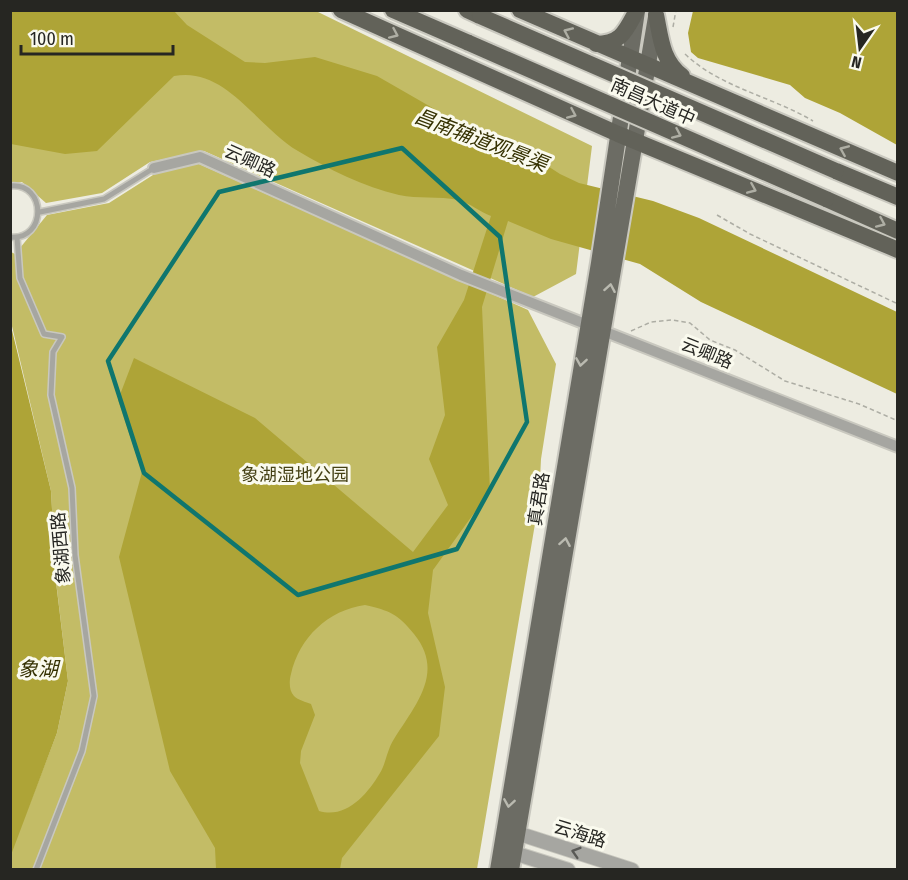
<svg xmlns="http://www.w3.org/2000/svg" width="908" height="880" viewBox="0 0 908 880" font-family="'Fira Sans Condensed','Noto Sans SC',sans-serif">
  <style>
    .green { fill: #c3bc66 }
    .water { fill: #aea437; fill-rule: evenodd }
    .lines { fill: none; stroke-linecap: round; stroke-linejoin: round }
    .service-casing { stroke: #c9c8bf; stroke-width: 8 }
    .minor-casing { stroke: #c9c8bf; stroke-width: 14 }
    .tertiary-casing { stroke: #c9c8bf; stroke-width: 16 }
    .primary-casing { stroke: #c9c8bf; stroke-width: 20 }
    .trunk-casing { stroke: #c9c8bf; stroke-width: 20 }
    .path { stroke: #adada4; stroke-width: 1.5; stroke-dasharray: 4.5 3; stroke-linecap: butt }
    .service { stroke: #a6a6a1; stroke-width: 5 }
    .minor { stroke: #a6a6a1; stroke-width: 10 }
    .tertiary { stroke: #a6a6a1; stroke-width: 14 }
    .primary { stroke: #6c6c64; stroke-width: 16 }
    .trunk { stroke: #626259; stroke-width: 16 }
    .trunk-bridge-casing { stroke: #c9c8bf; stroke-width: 20; stroke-linecap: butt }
    .trunk-bridge { stroke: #626259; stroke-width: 16 }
    .oneway { stroke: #aeaea4 }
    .oneway2 { stroke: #babab0 }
    .oneway3 { stroke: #595955 }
    .marked { fill: none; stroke: #0f766e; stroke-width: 4.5; stroke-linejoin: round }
    .labels { text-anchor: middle; stroke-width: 6; stroke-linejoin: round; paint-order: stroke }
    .street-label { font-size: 18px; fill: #262622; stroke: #fafaee }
    .park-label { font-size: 18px; fill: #454115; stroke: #fafaee }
    .water-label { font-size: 20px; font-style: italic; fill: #353102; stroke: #fafaee }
  </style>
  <rect width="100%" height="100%" fill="#edece1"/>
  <path class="green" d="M10,11H316L592,146L576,274L533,297L204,151L150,162L102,193L46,203L22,182L11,184Z
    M190,160L528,310L556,364L541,459L539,500L477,869L11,870L10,855L57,733L68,681L56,581L51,491L11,322V252L15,254L47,215L109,203L153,175Z"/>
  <path class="water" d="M10,11H174L187,25L245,62L265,63L315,57L377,76L471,130L506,139L560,174L579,183L653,201L699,218L897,312V394L701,302L640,264L551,239L508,221L482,307L490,491L433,570L428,613L445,687L439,736L342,858L340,869H216L215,848L170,771L119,557L142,472L118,400L134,358L255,418L413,552L448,505L429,459L445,415L437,347L464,300L491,216C480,212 470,203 458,200C439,196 418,199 399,195C364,187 328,169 298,151C256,126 226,66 174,76L97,151L65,154L11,144ZM365,605C390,611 397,613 414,634C445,672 416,704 394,739C387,750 386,763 380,773C367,795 346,819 319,811L300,763L301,751L315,715L311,704C306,702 298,700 294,696C289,691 289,681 291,674C299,638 328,610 365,605Z
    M693,11H897V145L840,113L805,98L790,85L698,58L691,52L688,33Z
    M10,322L51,491L56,582L68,681L57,733L11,855Z"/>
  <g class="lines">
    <defs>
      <path id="service" d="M10,186C47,182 47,241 10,237
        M40,212L104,199L154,168
        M17,237L20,278L44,334L62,337L53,352L51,395L72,488L75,555L94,696L82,751L36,870"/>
      <path id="minor" d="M154,168L200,157L461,275L898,447"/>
      <path id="tertiary" d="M517,833L632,870
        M514,853L568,870"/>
      <path id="primary" d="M498,870L599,263L637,11
        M511,870L656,17"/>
      <path id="trunk" d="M341,10L618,134L898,250
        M393,10L469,43
        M467,10L480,16
        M520,10L898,173
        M656,15C661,39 662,61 682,76
        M596,44C622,43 625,32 637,10
        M836,171L898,197
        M826,199L898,231"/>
    </defs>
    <use href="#service" class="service-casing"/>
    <use href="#minor" class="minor-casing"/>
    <use href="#tertiary" class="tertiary-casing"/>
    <use href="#primary" class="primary-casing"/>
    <use href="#trunk" class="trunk-casing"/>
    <path class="path" d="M673,27L676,10
      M685,54C721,88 771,96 813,121
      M717,215L750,234L898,304
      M631,331L651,322L672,320L690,323L710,340L735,350L785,381L859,404L898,421"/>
    <use href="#service" class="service"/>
    <use href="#minor" class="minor"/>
    <use href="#tertiary" class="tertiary"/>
    <use href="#primary" class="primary"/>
    <use href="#trunk" class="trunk"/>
    <defs>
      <path id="trunk-bridge" d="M480,16L836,171
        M469,43L826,199"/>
    </defs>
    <use href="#trunk-bridge" class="trunk-bridge-casing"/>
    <use href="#trunk-bridge" class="trunk-bridge"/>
  </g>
  <defs><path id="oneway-chevron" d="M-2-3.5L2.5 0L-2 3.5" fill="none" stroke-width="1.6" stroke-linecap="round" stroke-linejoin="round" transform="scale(1.5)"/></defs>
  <g class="oneway">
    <use href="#oneway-chevron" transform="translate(568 32) rotate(-156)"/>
    <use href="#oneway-chevron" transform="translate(394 34) rotate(24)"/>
    <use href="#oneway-chevron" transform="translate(572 114) rotate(24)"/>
    <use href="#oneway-chevron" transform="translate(677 134) rotate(24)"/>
    <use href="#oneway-chevron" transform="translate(844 150) rotate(-157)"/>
    <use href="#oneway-chevron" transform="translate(752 189) rotate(23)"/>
    <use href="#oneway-chevron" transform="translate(881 223) rotate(24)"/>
  </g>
  <g class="oneway2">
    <use href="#oneway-chevron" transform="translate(610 288) rotate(-80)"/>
    <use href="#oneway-chevron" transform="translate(581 362) rotate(99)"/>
    <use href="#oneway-chevron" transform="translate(565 542) rotate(-80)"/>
    <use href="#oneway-chevron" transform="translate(509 803) rotate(99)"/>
  </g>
  <use class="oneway3" href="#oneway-chevron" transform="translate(576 852) rotate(-163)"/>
  <path class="marked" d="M402,148L500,237L527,422L457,549L298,595L144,473L108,361L219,192Z"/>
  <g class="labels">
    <g class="street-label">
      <text transform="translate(653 102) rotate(24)" y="6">南昌大道中</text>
      <text transform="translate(250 161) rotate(24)" y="6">云卿路</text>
      <text transform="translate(707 353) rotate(22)" y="6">云卿路</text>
      <text transform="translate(539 499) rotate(-81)" y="6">真君路</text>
      <text transform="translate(61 548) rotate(-95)" y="6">象湖西路</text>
      <text transform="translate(580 834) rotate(17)" y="6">云海路</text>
    </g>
    <g class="park-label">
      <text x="295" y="481">象湖湿地公园</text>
    </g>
    <g class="water-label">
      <text transform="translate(481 140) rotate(21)" y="7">昌南辅道观景渠</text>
      <text x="38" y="676">象湖</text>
    </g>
  </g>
  <rect width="908" height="880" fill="none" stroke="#262622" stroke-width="24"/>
  <g transform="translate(860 48) rotate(194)" stroke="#fafaee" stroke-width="4.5" paint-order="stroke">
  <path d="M0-4.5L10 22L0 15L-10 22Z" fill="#262622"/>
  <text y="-9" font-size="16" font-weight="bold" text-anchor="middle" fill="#262622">N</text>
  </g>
  <path d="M21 45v9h152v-9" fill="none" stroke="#262622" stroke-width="3"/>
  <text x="30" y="45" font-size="18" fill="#262622" stroke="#fafaee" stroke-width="4.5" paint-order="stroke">100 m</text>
</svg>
